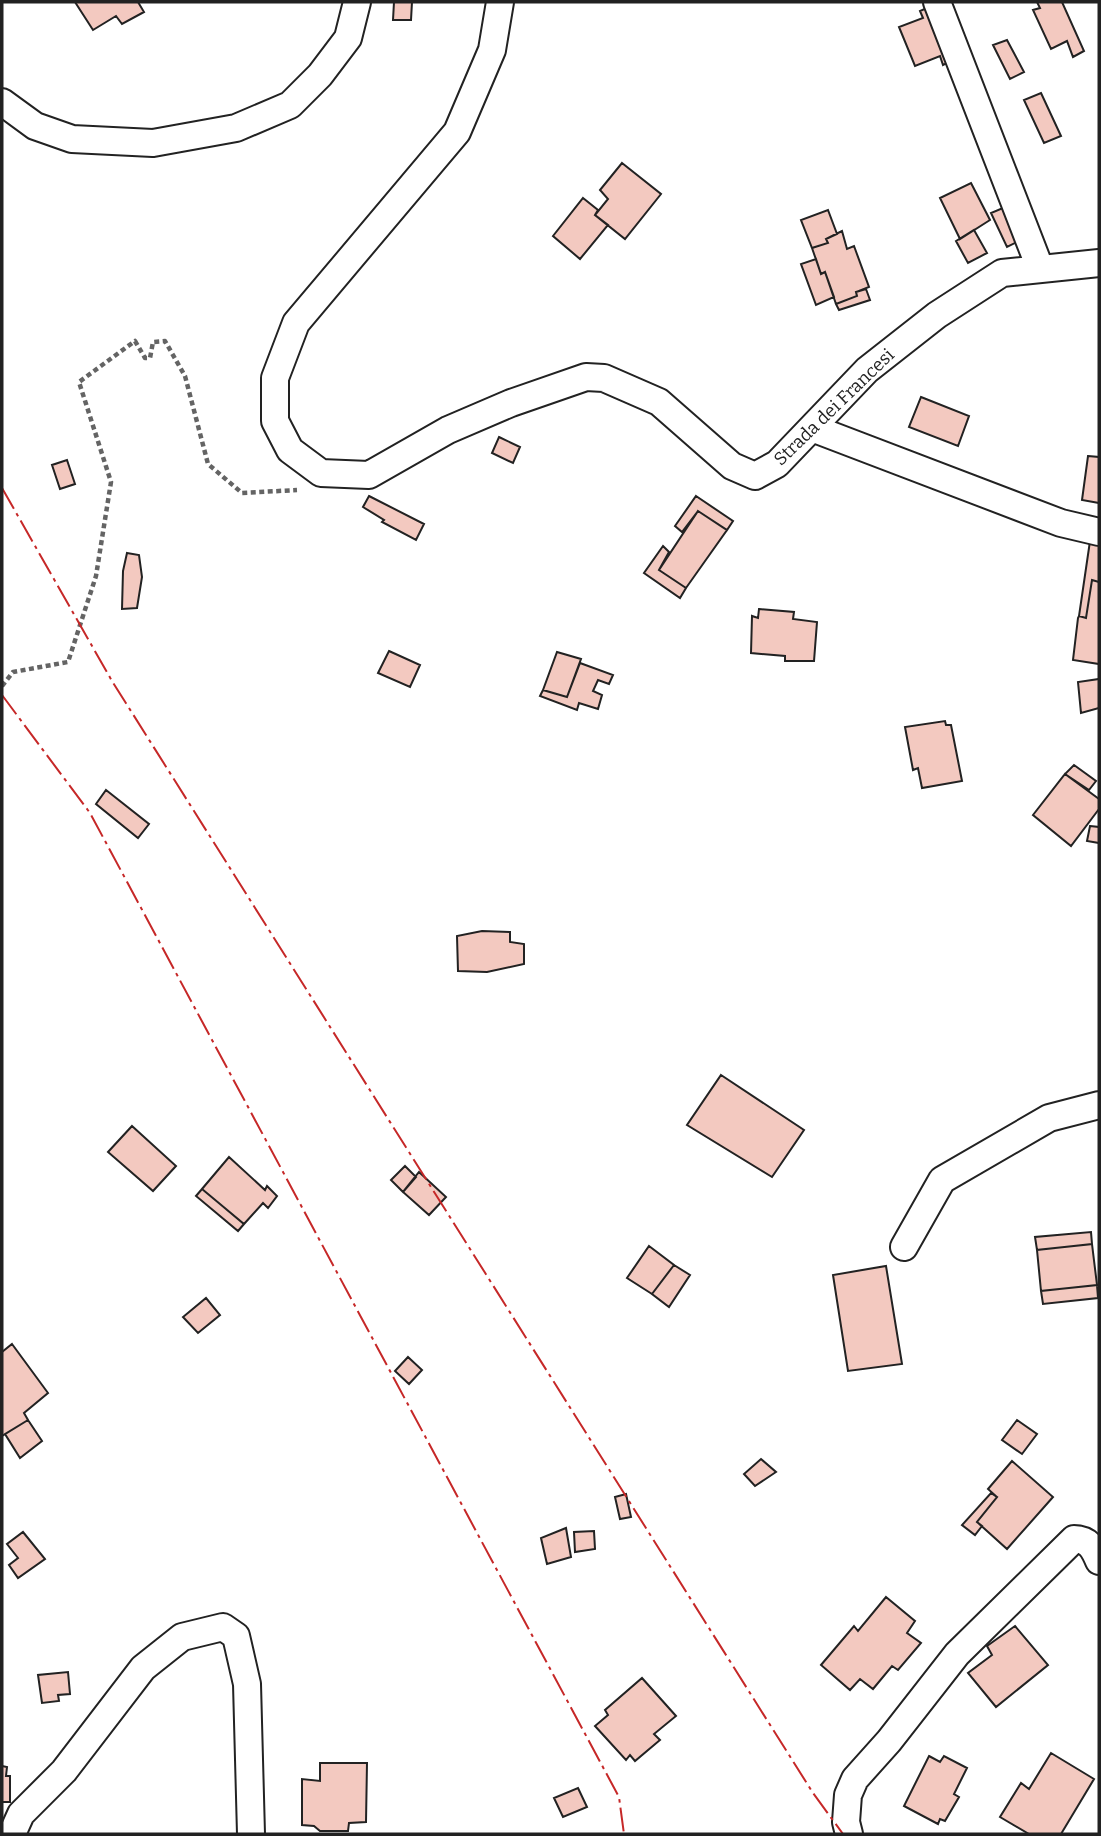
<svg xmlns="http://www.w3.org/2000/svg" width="1101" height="1836" viewBox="0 0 1101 1836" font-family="Bitter,serif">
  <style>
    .building { fill: #f3c9c0; stroke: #222; stroke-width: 2 }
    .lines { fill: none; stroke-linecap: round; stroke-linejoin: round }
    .street-casing { stroke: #222; stroke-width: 30 }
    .path { stroke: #646464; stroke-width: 4.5; stroke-dasharray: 5 3.5; stroke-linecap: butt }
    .street { stroke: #fff; stroke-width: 26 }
    .power { stroke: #c62828; stroke-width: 2; stroke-dasharray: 24 5 3.5 5; stroke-linecap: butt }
    .labels { text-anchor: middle; stroke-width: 5; stroke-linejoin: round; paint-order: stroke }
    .street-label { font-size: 18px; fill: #222; stroke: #fff }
  </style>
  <rect width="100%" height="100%" fill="#fff"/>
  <path class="building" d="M75,2H138L144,12L122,24L116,16L93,30Z
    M394,2H412L411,20H393Z
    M1037,2H1062L1084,51L1073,57L1067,41L1051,49L1033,10L1040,8Z
    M931,6L952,60L943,65L940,56L915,66L899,27L923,18L920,11Z
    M1007,40L1024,72L1010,79L993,45Z
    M1041,93L1061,136L1044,143L1024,100Z
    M622,163L661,194L625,239L595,215L608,199L600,190Z
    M971,183L990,220L960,239L940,198Z
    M583,198L598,210L595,215L608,225L580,259L553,236Z
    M1010,205L1025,238L1007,247L991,213Z
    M828,210L837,234L826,239L828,243L812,248L801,220Z
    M974,230L987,253L968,263L956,241Z
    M842,231L847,249L854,246L869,287L856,292L857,296L836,304L825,272L821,274L812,248L828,243L826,239Z
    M816,259L821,274L825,272L834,297L816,305L801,264Z
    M866,289L870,300L839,310L836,304L857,296L856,292Z
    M921,397L969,416L958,446L909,427Z
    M499,437L520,447L513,463L492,453Z
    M1088,456L1099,457V503L1082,500Z
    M67,460L75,484L60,489L52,465Z
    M369,496L424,524L416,540L382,522L384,520L363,507Z
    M696,496L733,521L727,530L698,511L682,532L675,526Z
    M698,511L727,530L686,588L659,570Z
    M1090,541L1099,543V582L1092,580L1086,618L1079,616Z
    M663,546L669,552L659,570L686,588L680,598L644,573Z
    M127,553L139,555L142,577L137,608L122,609L123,571Z
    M1092,580L1099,582V664L1073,660L1078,618L1079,616L1086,618Z
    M759,609L794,612L793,619L817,622L814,661H785V656L751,653L752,616L758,618Z
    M389,651L420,665L410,687L378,673Z
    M557,652L581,659L567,697L543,690Z
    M580,663L613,675L609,684L598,680L593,691L602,695L598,709L579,703L577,710L540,696L543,690L567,697Z
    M1099,679V708L1081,713L1078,682Z
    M945,721L946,725H951L962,781L922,788L918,768L913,770L905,727Z
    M1074,765L1096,781L1089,790L1065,774Z
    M1065,774L1099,799V809L1071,846L1033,815Z
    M106,790L149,824L138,838L96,804Z
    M1090,826L1099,827V843L1087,841Z
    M482,931L510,932V942L524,944V964L487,972L458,971L457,936Z
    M721,1075L804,1130L772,1177L687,1125Z
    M132,1126L176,1166L153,1191L108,1152Z
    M229,1157L265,1190L267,1186L277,1196L268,1208L263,1203L244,1224L202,1189Z
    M405,1166L416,1177L403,1192L391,1180Z
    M419,1172L446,1197L429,1215L403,1192Z
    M202,1189L244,1224L238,1231L196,1196Z
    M1091,1232L1092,1244L1037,1250L1035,1237Z
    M1092,1244L1097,1285L1041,1291L1037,1250Z
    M649,1246L674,1265L652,1294L627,1278Z
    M674,1265L690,1275L669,1307L652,1294Z
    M886,1266L902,1364L848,1371L833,1275Z
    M1097,1285L1098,1298L1043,1304L1041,1291Z
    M206,1298L220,1315L198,1333L183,1317Z
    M12,1344L48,1393L24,1413L28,1420L2,1436V1352Z
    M408,1357L422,1370L409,1384L395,1371Z
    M28,1420L42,1441L20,1458L5,1434Z
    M1017,1420L1037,1434L1022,1454L1002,1440Z
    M761,1459L776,1472L755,1486L744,1474Z
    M1012,1461L1053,1497L1007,1549L977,1522L997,1497L988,1489Z
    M991,1493L997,1497L977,1522L982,1526L975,1535L962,1525Z
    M626,1494L631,1517L620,1519L615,1497Z
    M566,1528L571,1557L547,1564L541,1538Z
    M594,1531L595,1549L575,1552L574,1532Z
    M23,1532L45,1559L18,1578L9,1565L18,1558L7,1544Z
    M886,1597L915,1621L907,1633L921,1643L898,1670L892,1666L873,1689L860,1679L850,1690L821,1665L854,1626L858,1631Z
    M1015,1626L1048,1665L996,1707L968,1673L992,1655L987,1646Z
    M68,1672L70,1694L58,1695L59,1701L42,1703L38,1675Z
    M642,1678L676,1716L654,1734L660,1740L635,1761L630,1755L626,1760L595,1726L608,1715L605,1710Z
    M1051,1753L1094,1779L1061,1834H1029L1000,1817L1021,1783L1029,1789Z
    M929,1756L940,1762L944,1756L967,1768L954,1794L959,1797L945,1821L940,1819L938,1824L904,1806Z
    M320,1763H367L366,1822L349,1823L348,1831H320L314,1826L302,1825V1779L320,1781Z
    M2,1766L7,1767L6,1776H10V1802H2Z
    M578,1788L587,1807L563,1817L554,1798Z"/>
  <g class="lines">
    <defs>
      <path id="street" d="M500,2L492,50L457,132L296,323L275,378V421L290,450L321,473L369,475L448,430L511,403L586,377L604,378L659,402L732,466L755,476L777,464L867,370L937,315L1002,273L1099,263
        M937,2L1040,268
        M2,102L35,126L72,139L153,143L236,128L290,105L320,75L348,38L357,2
        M812,428L1061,523L1099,532
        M904,1247L942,1180L1049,1118L1099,1105
        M12,1834L21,1814L64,1771L143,1668L182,1637L223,1627L236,1636L247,1684L251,1834
        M849,1834L846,1822L848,1795L855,1779L889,1741L957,1654L1074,1539C1089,1539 1094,1549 1099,1561"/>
    </defs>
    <use href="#street" class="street-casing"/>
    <path class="path" d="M2,686L13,672L68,662L96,576L111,482L79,382L135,341L145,358H150L153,342L165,341L185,376L208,464L242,493L297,490"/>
    <use href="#street" class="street"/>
    <path class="power" d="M2,488L112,681L813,1793L843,1834
      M2,695L90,813L619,1797L624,1834"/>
  </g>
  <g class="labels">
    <g class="street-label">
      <text transform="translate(834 407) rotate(-44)" y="6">Strada dei Francesi</text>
    </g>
  </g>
  <rect width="1101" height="1836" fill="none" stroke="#222222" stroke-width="7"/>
</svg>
